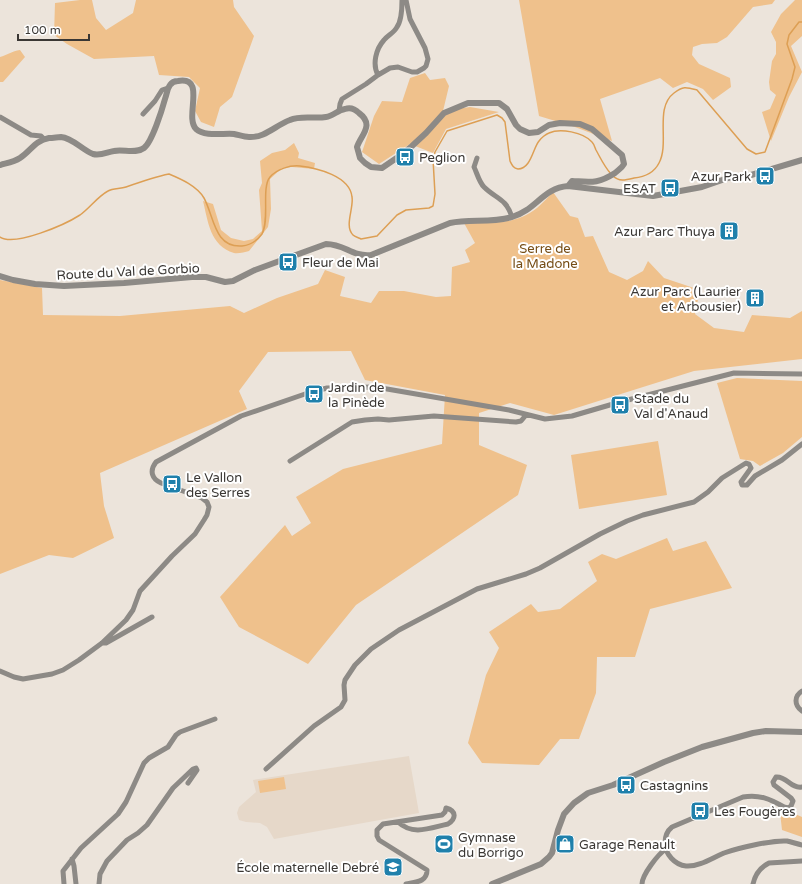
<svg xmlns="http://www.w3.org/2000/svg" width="802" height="884" viewBox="0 0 802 884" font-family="'Varela Round',sans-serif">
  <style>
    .built { fill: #e6d8c9 }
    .green { fill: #efc18c }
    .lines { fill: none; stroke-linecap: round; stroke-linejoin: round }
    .stream { stroke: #dd9f54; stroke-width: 1.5 }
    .minor { stroke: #8d8a86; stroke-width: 5 }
    .tertiary { stroke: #8d8a86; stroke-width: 6 }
    .labels { text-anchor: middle; stroke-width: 4; stroke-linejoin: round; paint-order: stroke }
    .poi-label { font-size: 13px; fill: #3a3734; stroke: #fff; text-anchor: start }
    .park-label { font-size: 13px; fill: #764d15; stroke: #fff }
    .street-label { font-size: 13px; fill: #3a3734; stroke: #fff }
  </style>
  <rect width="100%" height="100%" fill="#ece4db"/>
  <path class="built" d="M409,756L419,813L274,839L267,827L260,823L246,822L239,820L237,813L239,807L256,792L253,780Z"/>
  <path class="green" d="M80,0H92L96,18L106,30L133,13L136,0H233L234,7L254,36L232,97L220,107L214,127L201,122L195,111L200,88L189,77L159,75L154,56L94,59L67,44L54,35L55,3Z
    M519,0H775L772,4L753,7L727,37L717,43L702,44L693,47L692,55L699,64L730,78L731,87L713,100L703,89L687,82L673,88L660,78L600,99L612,141L575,127L539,116Z
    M795,0H802V36L791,46L802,72L789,97L771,141L762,112L770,109L776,95L770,90L769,82L772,61L776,54V42L771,32L781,14Z
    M20,50L25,57L3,82H0V57C7,55 12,51 20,50Z
    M425,73L430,80L445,78L449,86L443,111L470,107L499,112L446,129L433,153L410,144L379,164L362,152L374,116L382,101L402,102L410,78Z
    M294,143L299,153L298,158L315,163L314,169L292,167L282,168L270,179L271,209L268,227L249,251C245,252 238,254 234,253C210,246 208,221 203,201L213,204L221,230L231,238L244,241L253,239L262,231L259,190L262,183L260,161L272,153L285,150Z
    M553,192L570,216L578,218L585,237L593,236L609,272L627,280L643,271L648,261L664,278L700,290L695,314L714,328L744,332L752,315L790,318L802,311V359L694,371L554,415L510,403L479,413V445L527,465L518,495L356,605L308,664L239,627L220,597L285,525L292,536L311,523L296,497L343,469L442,444L445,395L365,380L351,351L268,352L239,391L247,409L100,473L104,506L114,538L73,558L49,555L0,574V280L42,288L43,315L120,316L230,306L244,313L277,298L318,284L325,270L345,277L340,296L371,303L379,291H404L436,297L451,296L452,267L470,262L465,250L475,243L464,223C490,223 516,225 537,208C543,203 548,197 553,192Z
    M737,378L802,381V437L783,453L760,466L753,461L740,459L717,383Z
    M658,441L667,495L579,509L571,455Z
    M667,538L673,551L706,541L732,588L650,609L635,657H597L596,693L579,739H560L539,765L482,763L468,743L486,675L499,648L489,632L531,604L538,612L560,609L597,581L588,562L602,554L616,559Z
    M284,777L286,789L260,793L258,781Z
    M780,812L793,813L802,817V837L782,830Z"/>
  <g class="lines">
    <path class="stream" d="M613,176C619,182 626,180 634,178C644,177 654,173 659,163C670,143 654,108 674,93C683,86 686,87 697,90L747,149L756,154L765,152L792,79L795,67L787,44L789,35L799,22H802
      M0,237C15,247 66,224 80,215C90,208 97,197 108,191C113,188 120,189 126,187C140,182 154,177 169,174C181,179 197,186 204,198C214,216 214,248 242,246C250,245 257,241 262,234C270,219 261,188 270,177C277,169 290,165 300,166C317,168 350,176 352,197C354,208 344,226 353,235C355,237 359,238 361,239L377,236L397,215L406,210L429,208L433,206L435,194L433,159L435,152L447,131L497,115L502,118L505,122L510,161C512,165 513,168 518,169C531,169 533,148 539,141C541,138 546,134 549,133C560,128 583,132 592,142C594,144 595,148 596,150C601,159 604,166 611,174"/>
    <path class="minor" d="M378,75C372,64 376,49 384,40C388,35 394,33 397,27C402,20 402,8 402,0
      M339,111L340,104L342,99L366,84L378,75L390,68L398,67L412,72H417L424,68L426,66L428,59L425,48L410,19L406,0
      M143,114L155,101L162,90L168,88
      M0,117L31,135L41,136L44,139
      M477,158L474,167C477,173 479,182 484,187C496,199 506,198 512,217
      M290,461L352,422L365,420L378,419L389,420L434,416L516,422L521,421L526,415
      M102,643H106L152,617
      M0,671L14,677L23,679L52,674L63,670L79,660L102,643L126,620L133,610L140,591L172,556L195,534L204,520L207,515L209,507L207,502L202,498L161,483C152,479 149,471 156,462L241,416L305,394L327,388L373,387L387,389L509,410L545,419L572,416L620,402L734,373L802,374
      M802,691C794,696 794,705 802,711
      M266,769L314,726L341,707L345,700L344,685L345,680L355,665L371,649L399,630L477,589L526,574L540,568L600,534L627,521L643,515L694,502L708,492L722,478L746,463L749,464L751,468L741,482L742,485H747L755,476L782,460L802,444
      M802,787C791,789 787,776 776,777L773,782L774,785L791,798L793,801L791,806L788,808L784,807C770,799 759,794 743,797L672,827C667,831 665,836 665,843C665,854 675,865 686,866C699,867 712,858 724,853C738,848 772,840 787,841C792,842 797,844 802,845
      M398,822C413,836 430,828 448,824C456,819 457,811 446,808L445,812L442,815L383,824L377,830V836L379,840L427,870C427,882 416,882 406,884
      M72,859L74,866L76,884
      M64,884L63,871L81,848L118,814L126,802L144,763L149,758L168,747L176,735L180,732L215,719
      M99,884L100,874L107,861L127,840L138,833L147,825L173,788L193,769L196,768L197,770L188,783
      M642,884C642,875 658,854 666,849
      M753,884C755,875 761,867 769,863L802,861"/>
    <path class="tertiary" d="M0,165C7,163 14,162 20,158C32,150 34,141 49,138C53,138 58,137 61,137C73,138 82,150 93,154C101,156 107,152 114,151C123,149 136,154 144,148C152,142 162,110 165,99C167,94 167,89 170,85C172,82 175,81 178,81C207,76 184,117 196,129C205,137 223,133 234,134C239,135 244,137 249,137C265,138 276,125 290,120C301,115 314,119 326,117C333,116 338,110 345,109C351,107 355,109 359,113C375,125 361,135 357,147L360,158L365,163L371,167L382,168L401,155L412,146L426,133L444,113L468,103H499L507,109L516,125L520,129L529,133L538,132L549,125L560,123L580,124L592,129L622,155L624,164C622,168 618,170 615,173C598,184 591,182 572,181L568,186
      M0,276L13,280L35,284L64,286L124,283L192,277H206L225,282L233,281L255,270L326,244C345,244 352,257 371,255L450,223C470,219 492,223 512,217C536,210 543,188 568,186L653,196L702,187L728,178L751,175L802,160
      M492,884L541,864L549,857L552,853L558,830L564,814L574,803L588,793L613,785L664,762L702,747L753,733L766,731L802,732"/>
  </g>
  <defs>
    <symbol id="bus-square" viewBox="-11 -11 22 22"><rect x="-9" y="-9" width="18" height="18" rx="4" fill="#1f80ab" stroke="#fff"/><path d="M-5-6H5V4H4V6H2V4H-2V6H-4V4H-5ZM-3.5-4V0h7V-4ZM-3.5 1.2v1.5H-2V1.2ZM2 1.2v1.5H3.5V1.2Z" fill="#fff"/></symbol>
    <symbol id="building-square" viewBox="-11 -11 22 22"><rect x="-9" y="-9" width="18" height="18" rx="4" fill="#1f80ab" stroke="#fff"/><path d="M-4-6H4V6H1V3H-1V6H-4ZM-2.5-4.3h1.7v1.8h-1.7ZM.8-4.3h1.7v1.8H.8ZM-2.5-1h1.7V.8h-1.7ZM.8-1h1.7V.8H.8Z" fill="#fff"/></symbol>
    <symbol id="stadium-square" viewBox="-11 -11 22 22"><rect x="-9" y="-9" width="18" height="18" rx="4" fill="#1f80ab" stroke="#fff"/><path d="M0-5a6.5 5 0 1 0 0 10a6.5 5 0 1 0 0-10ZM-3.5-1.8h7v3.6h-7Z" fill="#fff"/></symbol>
    <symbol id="shop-square" viewBox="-11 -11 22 22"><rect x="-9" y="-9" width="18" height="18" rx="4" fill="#1f80ab" stroke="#fff"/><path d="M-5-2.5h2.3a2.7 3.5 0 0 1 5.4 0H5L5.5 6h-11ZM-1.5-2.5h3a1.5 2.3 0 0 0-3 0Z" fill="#fff"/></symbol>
    <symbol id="school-square" viewBox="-11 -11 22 22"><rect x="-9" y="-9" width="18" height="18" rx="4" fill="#1f80ab" stroke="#fff"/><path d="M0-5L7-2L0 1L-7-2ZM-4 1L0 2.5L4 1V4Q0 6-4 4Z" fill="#fff"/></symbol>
  </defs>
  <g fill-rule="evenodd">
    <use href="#bus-square" x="394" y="146" width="22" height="22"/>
    <use href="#bus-square" x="754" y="165" width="22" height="22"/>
    <use href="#bus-square" x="659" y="177" width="22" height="22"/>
    <use href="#building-square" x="718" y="220" width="22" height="22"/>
    <use href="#bus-square" x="277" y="251" width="22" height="22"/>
    <use href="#building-square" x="744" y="287" width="22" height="22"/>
    <use href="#bus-square" x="303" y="383" width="22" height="22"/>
    <use href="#bus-square" x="609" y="394" width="22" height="22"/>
    <use href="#bus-square" x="161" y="473" width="22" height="22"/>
    <use href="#bus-square" x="615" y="774" width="22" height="22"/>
    <use href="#bus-square" x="689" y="800" width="22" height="22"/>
    <use href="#stadium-square" x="433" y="833" width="22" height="22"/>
    <use href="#shop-square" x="554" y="833" width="22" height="22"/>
    <use href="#school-square" x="382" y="856" width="22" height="22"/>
  </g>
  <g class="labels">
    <g class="poi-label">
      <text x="419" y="162">Peglion</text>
      <text x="751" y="181" text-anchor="end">Azur Park</text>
      <text x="656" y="193" text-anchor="end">ESAT</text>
      <text x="715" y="236" text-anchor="end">Azur Parc Thuya</text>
      <text x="302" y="267">Fleur de Mai</text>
      <text x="741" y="296" text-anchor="end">Azur Parc (Laurier<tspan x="741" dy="15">et Arbousier)</tspan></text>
      <text x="328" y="392">Jardin de<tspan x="328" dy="15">la Pinède</tspan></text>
      <text x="634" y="403">Stade du<tspan x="634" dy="15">Val d'Anaud</tspan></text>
      <text x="186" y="482">Le Vallon<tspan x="186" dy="15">des Serres</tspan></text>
      <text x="640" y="790">Castagnins</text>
      <text x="714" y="816">Les Fougères</text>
      <text x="458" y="842">Gymnase<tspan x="458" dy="15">du Borrigo</tspan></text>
      <text x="579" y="849">Garage Renault</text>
      <text x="379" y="872" text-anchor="end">École maternelle Debré</text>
    </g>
    <g class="park-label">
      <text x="545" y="253">Serre de<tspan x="545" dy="15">la Madone</tspan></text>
    </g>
    <g class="street-label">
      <text transform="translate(128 271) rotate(-3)" y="5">Route du Val de Gorbio</text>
    </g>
  </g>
  <path d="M18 34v6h71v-6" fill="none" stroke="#3a3734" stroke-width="2"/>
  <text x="24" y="34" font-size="12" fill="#3a3734" stroke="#ffffff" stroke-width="3" paint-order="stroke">100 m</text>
</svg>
